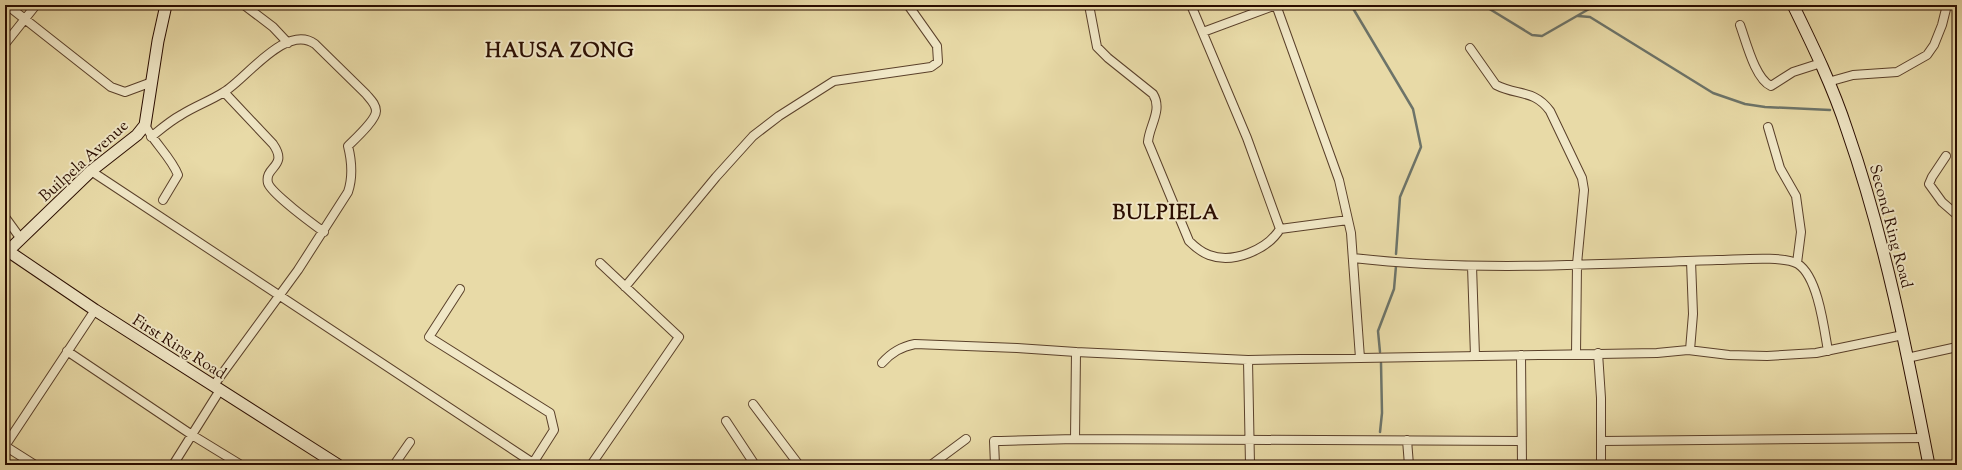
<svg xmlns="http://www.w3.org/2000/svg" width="1962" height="470" viewBox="0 0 1962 470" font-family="'Sorts Mill Goudy',serif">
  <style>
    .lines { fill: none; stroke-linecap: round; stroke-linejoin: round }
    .stream { stroke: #6d7469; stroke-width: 2.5 }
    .street-casing { stroke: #5a402a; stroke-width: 10 }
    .secondary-casing { stroke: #2a0d00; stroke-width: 13 }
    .street { stroke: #f0e7c6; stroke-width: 8 }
    .secondary { stroke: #f0e7c6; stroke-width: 11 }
    .labels { text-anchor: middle; stroke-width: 4; stroke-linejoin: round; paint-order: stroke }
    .street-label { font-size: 16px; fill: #2a0d00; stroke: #f0e7c6 }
    .district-label { font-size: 20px; font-weight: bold; letter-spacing: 1px; fill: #2a0d00; stroke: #f0e7c6 }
  </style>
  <rect width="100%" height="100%" fill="#e8daa7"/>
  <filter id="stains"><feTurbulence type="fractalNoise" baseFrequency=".005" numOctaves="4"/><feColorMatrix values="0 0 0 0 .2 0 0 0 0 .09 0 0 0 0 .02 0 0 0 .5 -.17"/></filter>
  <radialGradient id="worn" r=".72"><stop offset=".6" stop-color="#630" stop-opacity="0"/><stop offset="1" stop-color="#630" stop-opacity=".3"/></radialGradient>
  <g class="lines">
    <path class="stream" d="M1351,5L1413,109L1421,147L1400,197L1396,254
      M1483,5L1532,35L1542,36L1596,5
      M1578,16L1590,17L1713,93L1745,104L1765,107L1830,110
      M1380,352L1378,331L1394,289L1396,266
      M1380,432L1382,413L1381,363"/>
    <defs>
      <path id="street" d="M7,5L111,87L125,92L152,82
        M244,5L273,27L288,43
        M1089,5L1097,47L1108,58L1153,94C1163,110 1149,126 1148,142L1189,241C1195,247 1201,252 1209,255C1233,264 1267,250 1280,229
        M1191,5L1247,138L1280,229
        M1740,25C1746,41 1755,79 1771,86L1793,72L1821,63
        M1203,32L1276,5L1339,180L1351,233L1360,358
        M5,44L36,5
        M1470,48L1496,85C1517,96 1534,89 1550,111L1582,178L1584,190L1577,264L1576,354
        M1828,82L1853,75L1897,72L1927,55L1934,45L1942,25L1947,5
        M224,92L273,144C289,167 264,166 268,183C271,193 313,224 324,232
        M145,125C154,143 171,157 178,175L163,200
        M1768,127L1780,168L1796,196L1801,232L1797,263
        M151,137C161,129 170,121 181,115C195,106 210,101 224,92C246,79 286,23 315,44L366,94C370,99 376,104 376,111C376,120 355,139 348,146C352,162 353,177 348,192L298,270L214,385
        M1946,156L1932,177L1929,184L1942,202L1957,215
        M91,171L536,465
        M5,217L21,239
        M1280,229L1348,220
        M1353,258C1474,272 1596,264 1717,260C1735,260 1784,255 1798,264C1818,277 1824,328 1828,351
        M1472,266L1475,356
        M625,287L716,177L753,136L779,116L834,81L931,67L938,62L937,46L908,5
        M460,289L429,337L550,413L554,430L533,463
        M1690,350L1693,314L1691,261
        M67,351L192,435L241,465
        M1076,352L1248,360L1657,353L1688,350L1729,355L1767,356L1816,353L1903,335
        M1598,353L1601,398V465
        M1521,355L1522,465
        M1907,358L1957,347
        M1248,360L1250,465
        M882,363C892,352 901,347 915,344L1017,348L1076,352L1075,439
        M753,404L799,465
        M726,421L755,465
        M1407,440L1409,465
        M1602,441L1924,438
        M5,446L95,310
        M5,446L35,465
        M173,465L220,390
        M394,465L410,442
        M591,465L679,337L600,263
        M931,465L966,439
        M995,465L994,441H1001L1075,439L1521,441"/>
      <path id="secondary" d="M1793,5C1813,46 1833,87 1847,130C1885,239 1907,352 1929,465
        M8,251L95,310L338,465
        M5,254L91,171L137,135L145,125L158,41L166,5"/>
    </defs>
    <use href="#street" class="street-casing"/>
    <use href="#secondary" class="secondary-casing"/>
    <use href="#street" class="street"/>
    <use href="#secondary" class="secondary"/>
  </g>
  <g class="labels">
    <g class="street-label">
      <text transform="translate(83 160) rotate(-42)" y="6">Builpela Avenue</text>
      <text transform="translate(1892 226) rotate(75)" y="6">Second Ring Road</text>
      <text transform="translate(180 346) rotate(32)" y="6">First Ring Road</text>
    </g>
    <g class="district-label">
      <text x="560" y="57">HAUSA ZONG</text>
      <text x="1166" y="219">BULPIELA</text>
    </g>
  </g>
  <rect width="1962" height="470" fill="none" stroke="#e8daa7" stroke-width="20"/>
  <rect x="6" y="6" width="1950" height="458" fill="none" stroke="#2a0d00" stroke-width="2"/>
  <rect x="10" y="10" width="1942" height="450" fill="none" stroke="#2a0d00"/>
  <rect width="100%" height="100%" filter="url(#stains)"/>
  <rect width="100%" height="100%" fill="url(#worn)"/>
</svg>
